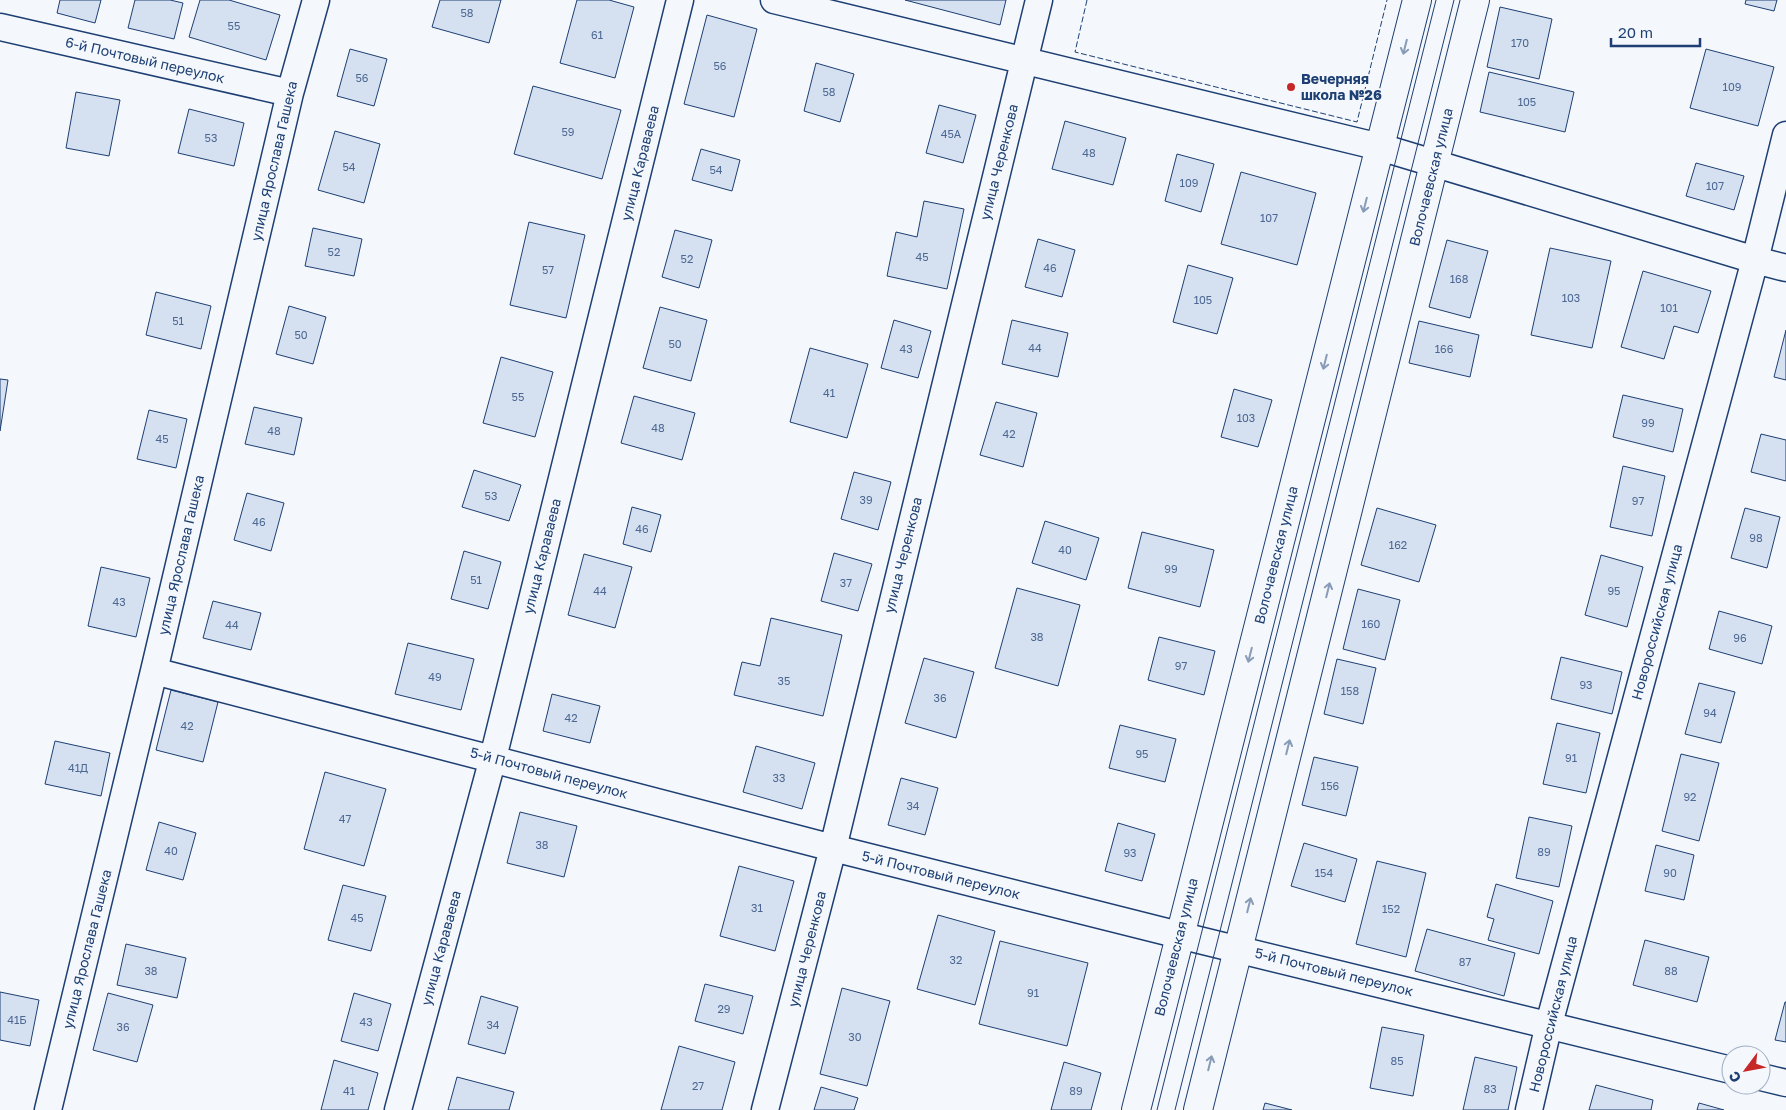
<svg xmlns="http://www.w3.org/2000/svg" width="1786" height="1110" viewBox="0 0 1786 1110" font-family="'Golos Text',sans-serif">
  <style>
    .building { fill: #d5e0f0; stroke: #1d3f73 }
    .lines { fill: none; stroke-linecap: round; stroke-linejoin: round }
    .minor-casing { stroke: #1d3f73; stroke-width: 29 }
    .secondary-casing { stroke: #1d3f73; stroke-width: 30 }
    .minor { stroke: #f4f7fb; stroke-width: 26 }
    .secondary { stroke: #f4f7fb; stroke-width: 28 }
    .tram { stroke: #1d3f73; stroke-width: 1 }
    .fence { stroke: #1d3f73; stroke-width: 1; stroke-dasharray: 6 2.5; stroke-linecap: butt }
    .oneway { stroke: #889bb7 }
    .poi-dot { fill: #c62828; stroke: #f4f7fb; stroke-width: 2 }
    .labels { text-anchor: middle; stroke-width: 4; stroke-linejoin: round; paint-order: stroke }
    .number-label { font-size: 11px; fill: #4b6792 }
    .street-label { font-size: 14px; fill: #1d3f73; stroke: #f4f7fb }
    .poi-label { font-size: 14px; font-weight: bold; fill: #1d3f73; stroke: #f4f7fb; text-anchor: start }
  </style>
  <rect width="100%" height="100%" fill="#f4f7fb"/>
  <path class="building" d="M60,0H101L95,23L57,13Z
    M135,0H170L183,3L174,39L128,28Z
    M200,0H229L280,15L266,60L189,37Z
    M440,0H501L489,43L432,27Z
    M577,0H609L634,7L615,78L560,63Z
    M905,0H1006L1000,25Z
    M1746,0H1777L1774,11L1745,4Z
    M1500,7L1552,19L1539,79L1487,67Z
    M707,15L757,29L734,117L684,104Z
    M350,49L387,59L374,106L337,96Z
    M1706,49L1774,67L1758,126L1690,108Z
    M816,63L854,74L840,122L804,111Z
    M1489,72L1574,92L1565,132L1480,112Z
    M533,86L621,110L602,179L514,154Z
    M76,92L120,100L109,156L66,148Z
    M939,105L976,115L963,163L926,153Z
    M189,109L244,123L234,166L178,153Z
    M1065,121L1126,138L1113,185L1052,169Z
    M335,131L380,144L364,203L318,190Z
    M701,149L740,160L732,191L692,180Z
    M1177,154L1214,164L1201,212L1165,201Z
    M1696,163L1744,176L1734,210L1686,196Z
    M1241,172L1316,193L1297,265L1221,244Z
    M924,201L964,209L947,289L887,276L896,232L917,237Z
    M529,222L585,235L566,318L510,305Z
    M313,228L362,239L354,276L305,266Z
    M675,230L712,240L699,288L662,277Z
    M1038,239L1075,250L1062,297L1025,287Z
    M1447,240L1488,251L1470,318L1429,307Z
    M1550,248L1611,261L1592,348L1531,335Z
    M1188,265L1233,278L1217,334L1173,322Z
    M1643,271L1711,291L1698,333L1674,326L1664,359L1621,347Z
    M156,292L211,306L201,349L146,335Z
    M289,306L326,317L313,364L276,354Z
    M660,307L707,320L691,381L643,368Z
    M894,320L931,331L918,378L881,368Z
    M1012,320L1068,333L1058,377L1002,364Z
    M1419,321L1479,335L1470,377L1409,363Z
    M1786,330V380L1774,377Z
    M810,348L868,364L847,438L790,422Z
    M501,357L553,372L535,437L483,423Z
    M0,379L8,380L0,431Z
    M1234,389L1272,400L1258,447L1221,437Z
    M1623,395L1683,409L1673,452L1613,437Z
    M634,396L695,413L682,460L621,443Z
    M996,402L1037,413L1023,467L980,455Z
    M254,407L302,418L294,455L245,444Z
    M149,410L187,419L176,468L137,459Z
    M1761,434L1786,440V481L1751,472Z
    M1623,466L1665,476L1652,536L1610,527Z
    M474,470L521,485L509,521L462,507Z
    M854,472L891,482L878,530L841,519Z
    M247,493L284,503L271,551L234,540Z
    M632,507L661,515L651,552L623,544Z
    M1377,508L1436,525L1419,582L1361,565Z
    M1745,508L1780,517L1767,568L1731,558Z
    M1045,521L1099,538L1086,580L1032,563Z
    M1142,532L1214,550L1200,607L1128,588Z
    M464,551L501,562L488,609L451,599Z
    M834,553L872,564L858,611L821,601Z
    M584,554L632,567L615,628L568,615Z
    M1601,555L1643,567L1627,627L1585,615Z
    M101,567L150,578L136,637L88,626Z
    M1017,588L1080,605L1058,686L995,668Z
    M1358,589L1400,600L1385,660L1343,649Z
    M213,601L261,613L251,650L203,638Z
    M1719,611L1772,626L1762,664L1709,649Z
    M771,618L842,635L823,716L734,695L742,662L760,666Z
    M1159,637L1215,651L1204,695L1148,680Z
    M408,643L474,659L461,710L395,694Z
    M1561,657L1622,672L1612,714L1551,699Z
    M924,658L974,672L956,738L905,723Z
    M1337,659L1376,668L1363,724L1324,714Z
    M1699,683L1735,692L1721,743L1685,734Z
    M171,690L218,702L203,762L156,750Z
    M552,694L600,706L590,743L543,731Z
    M1557,723L1600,733L1586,793L1543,784Z
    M1120,725L1176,739L1165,782L1109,768Z
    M55,741L110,753L101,796L45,784Z
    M756,746L815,763L802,809L743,792Z
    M1681,754L1719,763L1699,841L1662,831Z
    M1314,757L1358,767L1346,816L1302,805Z
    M325,772L386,789L364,866L304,849Z
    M901,778L938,788L925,835L888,825Z
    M520,812L577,826L564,877L507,863Z
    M1529,817L1572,826L1559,887L1516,878Z
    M159,822L196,833L183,880L146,870Z
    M1118,823L1155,834L1142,881L1105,871Z
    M1304,843L1357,859L1345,902L1291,886Z
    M1656,845L1694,855L1684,900L1645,891Z
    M1377,861L1426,873L1406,957L1356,944Z
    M739,866L794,881L775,951L720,936Z
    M1496,884L1553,901L1539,954L1488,940L1494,919L1487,917Z
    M343,885L386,896L371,951L328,940Z
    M938,915L995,931L975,1005L917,989Z
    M1427,929L1515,953L1504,996L1415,971Z
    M1645,940L1709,957L1697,1002L1633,985Z
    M1000,941L1088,963L1067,1046L979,1024Z
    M126,944L186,958L177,998L117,985Z
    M705,984L753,996L743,1034L695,1021Z
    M842,988L890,1001L867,1086L820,1074Z
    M0,992L39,1000L30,1046L0,1040Z
    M108,993L153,1005L137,1062L93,1050Z
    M354,993L391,1004L378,1051L341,1041Z
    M481,996L518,1007L505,1054L468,1044Z
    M1785,1002H1786V1042L1775,1040Z
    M1382,1027L1424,1035L1413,1096L1370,1088Z
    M679,1046L735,1062L722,1110H661Z
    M1475,1057L1517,1067L1508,1110H1463Z
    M334,1060L378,1073L368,1110H321Z
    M1064,1062L1101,1073L1091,1110H1051Z
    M457,1077L514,1092L509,1110H448Z
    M1596,1085L1653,1100L1651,1110H1589Z
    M821,1087L858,1098L854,1110H814Z
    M1265,1103L1292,1110H1263Z
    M1699,1103L1724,1110H1697Z"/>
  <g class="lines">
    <defs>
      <path id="minor" d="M774,0L1380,147L1755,260L1786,268
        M0,27L290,93
        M154,671L833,848L1199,940L1731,1070
        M1761,1077L1786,1083
        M48,1110L154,671L290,93L316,0
        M398,1110L493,758L680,0
        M765,1110L833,848L1039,0
        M1529,1110L1549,1024L1755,260L1786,135"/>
      <path id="secondary" d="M1136,1110L1417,0
        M1198,1110L1475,0"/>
    </defs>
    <use href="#minor" class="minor-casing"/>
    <use href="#secondary" class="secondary-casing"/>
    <use href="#minor" class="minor"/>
    <use href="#secondary" class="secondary"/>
    <path class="tram" d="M1157,1110L1436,0
      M1175,1110L1454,0"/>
    <path class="fence" d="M1087,0L1075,52L1357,122L1387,0"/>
  </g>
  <defs><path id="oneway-shaft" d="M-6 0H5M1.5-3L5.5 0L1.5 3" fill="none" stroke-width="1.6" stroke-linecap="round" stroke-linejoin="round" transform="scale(1.25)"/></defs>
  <g class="oneway">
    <use href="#oneway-shaft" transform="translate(1405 47) rotate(104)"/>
    <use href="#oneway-shaft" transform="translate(1365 205) rotate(104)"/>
    <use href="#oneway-shaft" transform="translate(1325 362) rotate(104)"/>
    <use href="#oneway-shaft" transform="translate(1328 590) rotate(-76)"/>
    <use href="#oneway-shaft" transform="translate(1250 655) rotate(104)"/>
    <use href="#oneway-shaft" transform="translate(1288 747) rotate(-76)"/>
    <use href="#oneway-shaft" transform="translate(1249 905) rotate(-76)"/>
    <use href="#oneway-shaft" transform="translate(1210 1063) rotate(-76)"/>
  </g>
  <circle class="poi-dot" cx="1291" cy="87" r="5"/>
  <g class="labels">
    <g class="number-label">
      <text x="467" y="17">58</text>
      <text x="234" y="30">55</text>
      <text x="597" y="39">61</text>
      <text x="1520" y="47">170</text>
      <text x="720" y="70">56</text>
      <text x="362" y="82">56</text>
      <text x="1732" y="91">109</text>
      <text x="829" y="96">58</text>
      <text x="1527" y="106">105</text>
      <text x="568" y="136">59</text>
      <text x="951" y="138">45А</text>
      <text x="211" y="142">53</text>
      <text x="1089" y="157">48</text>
      <text x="349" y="171">54</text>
      <text x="716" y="174">54</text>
      <text x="1189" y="187">109</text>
      <text x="1715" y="190">107</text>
      <text x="1269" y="222">107</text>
      <text x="334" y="256">52</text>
      <text x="922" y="261">45</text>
      <text x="687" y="263">52</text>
      <text x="1050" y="272">46</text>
      <text x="548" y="274">57</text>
      <text x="1459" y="283">168</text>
      <text x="1571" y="302">103</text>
      <text x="1203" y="304">105</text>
      <text x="1669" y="312">101</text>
      <text x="178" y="325">51</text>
      <text x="301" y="339">50</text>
      <text x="675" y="348">50</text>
      <text x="1035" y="352">44</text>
      <text x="906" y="353">43</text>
      <text x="1444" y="353">166</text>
      <text x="829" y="397">41</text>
      <text x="518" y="401">55</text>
      <text x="1246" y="422">103</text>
      <text x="1648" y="427">99</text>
      <text x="658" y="432">48</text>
      <text x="274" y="435">48</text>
      <text x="1009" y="438">42</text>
      <text x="162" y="443">45</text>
      <text x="491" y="500">53</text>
      <text x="866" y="504">39</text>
      <text x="1638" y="505">97</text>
      <text x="259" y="526">46</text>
      <text x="642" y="533">46</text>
      <text x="1756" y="542">98</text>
      <text x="1398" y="549">162</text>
      <text x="1065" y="554">40</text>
      <text x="1171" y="573">99</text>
      <text x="476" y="584">51</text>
      <text x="846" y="587">37</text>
      <text x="600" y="595">44</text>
      <text x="1614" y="595">95</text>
      <text x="119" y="606">43</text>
      <text x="1371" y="628">160</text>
      <text x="232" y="629">44</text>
      <text x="1037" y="641">38</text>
      <text x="1740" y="642">96</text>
      <text x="1181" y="670">97</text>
      <text x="435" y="681">49</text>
      <text x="784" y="685">35</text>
      <text x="1586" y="689">93</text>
      <text x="1350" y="695">158</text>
      <text x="940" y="702">36</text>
      <text x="1710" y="717">94</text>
      <text x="571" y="722">42</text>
      <text x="187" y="730">42</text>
      <text x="1142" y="758">95</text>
      <text x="1571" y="762">91</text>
      <text x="78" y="772">41Д</text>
      <text x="779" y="782">33</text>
      <text x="1330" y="790">156</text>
      <text x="1690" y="801">92</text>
      <text x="913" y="810">34</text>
      <text x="345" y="823">47</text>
      <text x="542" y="849">38</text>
      <text x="171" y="855">40</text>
      <text x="1544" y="856">89</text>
      <text x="1130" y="857">93</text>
      <text x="1324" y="877">154</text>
      <text x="1670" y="877">90</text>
      <text x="757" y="912">31</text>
      <text x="1391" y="913">152</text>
      <text x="357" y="922">45</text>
      <text x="956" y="964">32</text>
      <text x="1465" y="966">87</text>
      <text x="151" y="975">38</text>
      <text x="1671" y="975">88</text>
      <text x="1033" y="997">91</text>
      <text x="724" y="1013">29</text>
      <text x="17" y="1024">41Б</text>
      <text x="366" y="1026">43</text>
      <text x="493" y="1029">34</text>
      <text x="123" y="1031">36</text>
      <text x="855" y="1041">30</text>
      <text x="1397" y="1065">85</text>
      <text x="698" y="1090">27</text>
      <text x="1490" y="1093">83</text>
      <text x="349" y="1095">41</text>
      <text x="1076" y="1095">89</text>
    </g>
    <g class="street-label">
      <text transform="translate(145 60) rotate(13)" y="5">6-й Почтовый переулок</text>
      <text transform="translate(274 161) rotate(-77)" y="5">улица Ярослава Гашека</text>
      <text transform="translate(999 162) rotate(-76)" y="5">улица Черенкова</text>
      <text transform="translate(640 163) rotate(-76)" y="5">улица Караваева</text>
      <text transform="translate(1431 177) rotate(-76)" y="5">Волочаевская улица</text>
      <text transform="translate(181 555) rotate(-77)" y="5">улица Ярослава Гашека</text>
      <text transform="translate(903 555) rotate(-76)" y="5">улица Черенкова</text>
      <text transform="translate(1276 555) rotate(-76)" y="5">Волочаевская улица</text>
      <text transform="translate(542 556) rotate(-76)" y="5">улица Караваева</text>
      <text transform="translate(1657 622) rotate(-75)" y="5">Новороссийская улица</text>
      <text transform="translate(549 773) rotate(15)" y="5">5-й Почтовый переулок</text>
      <text transform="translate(941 875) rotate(14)" y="5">5-й Почтовый переулок</text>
      <text transform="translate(1176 947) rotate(-76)" y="5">Волочаевская улица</text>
      <text transform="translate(441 948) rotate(-75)" y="5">улица Караваева</text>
      <text transform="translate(87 949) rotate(-76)" y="5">улица Ярослава Гашека</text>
      <text transform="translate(807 949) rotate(-76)" y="5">улица Черенкова</text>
      <text transform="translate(1334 972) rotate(14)" y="5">5-й Почтовый переулок</text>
      <text transform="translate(1553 1014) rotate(-76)" y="5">Новороссийская улица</text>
    </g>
    <g class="poi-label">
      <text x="1301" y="84">Вечерняя<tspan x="1301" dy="16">школа №26</tspan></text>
    </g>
  </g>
  <g transform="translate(1746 1070) rotate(238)"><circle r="24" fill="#f4f7fb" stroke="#9eadc5"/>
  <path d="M0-4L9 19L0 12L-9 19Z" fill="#c62828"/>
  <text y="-8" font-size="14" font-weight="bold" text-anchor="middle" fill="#1d3f73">С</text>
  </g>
  <path d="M1611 38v8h89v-8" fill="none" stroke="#1d3f73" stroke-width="2.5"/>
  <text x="1618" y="38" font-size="15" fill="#1d3f73" stroke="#f4f7fb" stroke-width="4" paint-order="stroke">20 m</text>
</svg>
